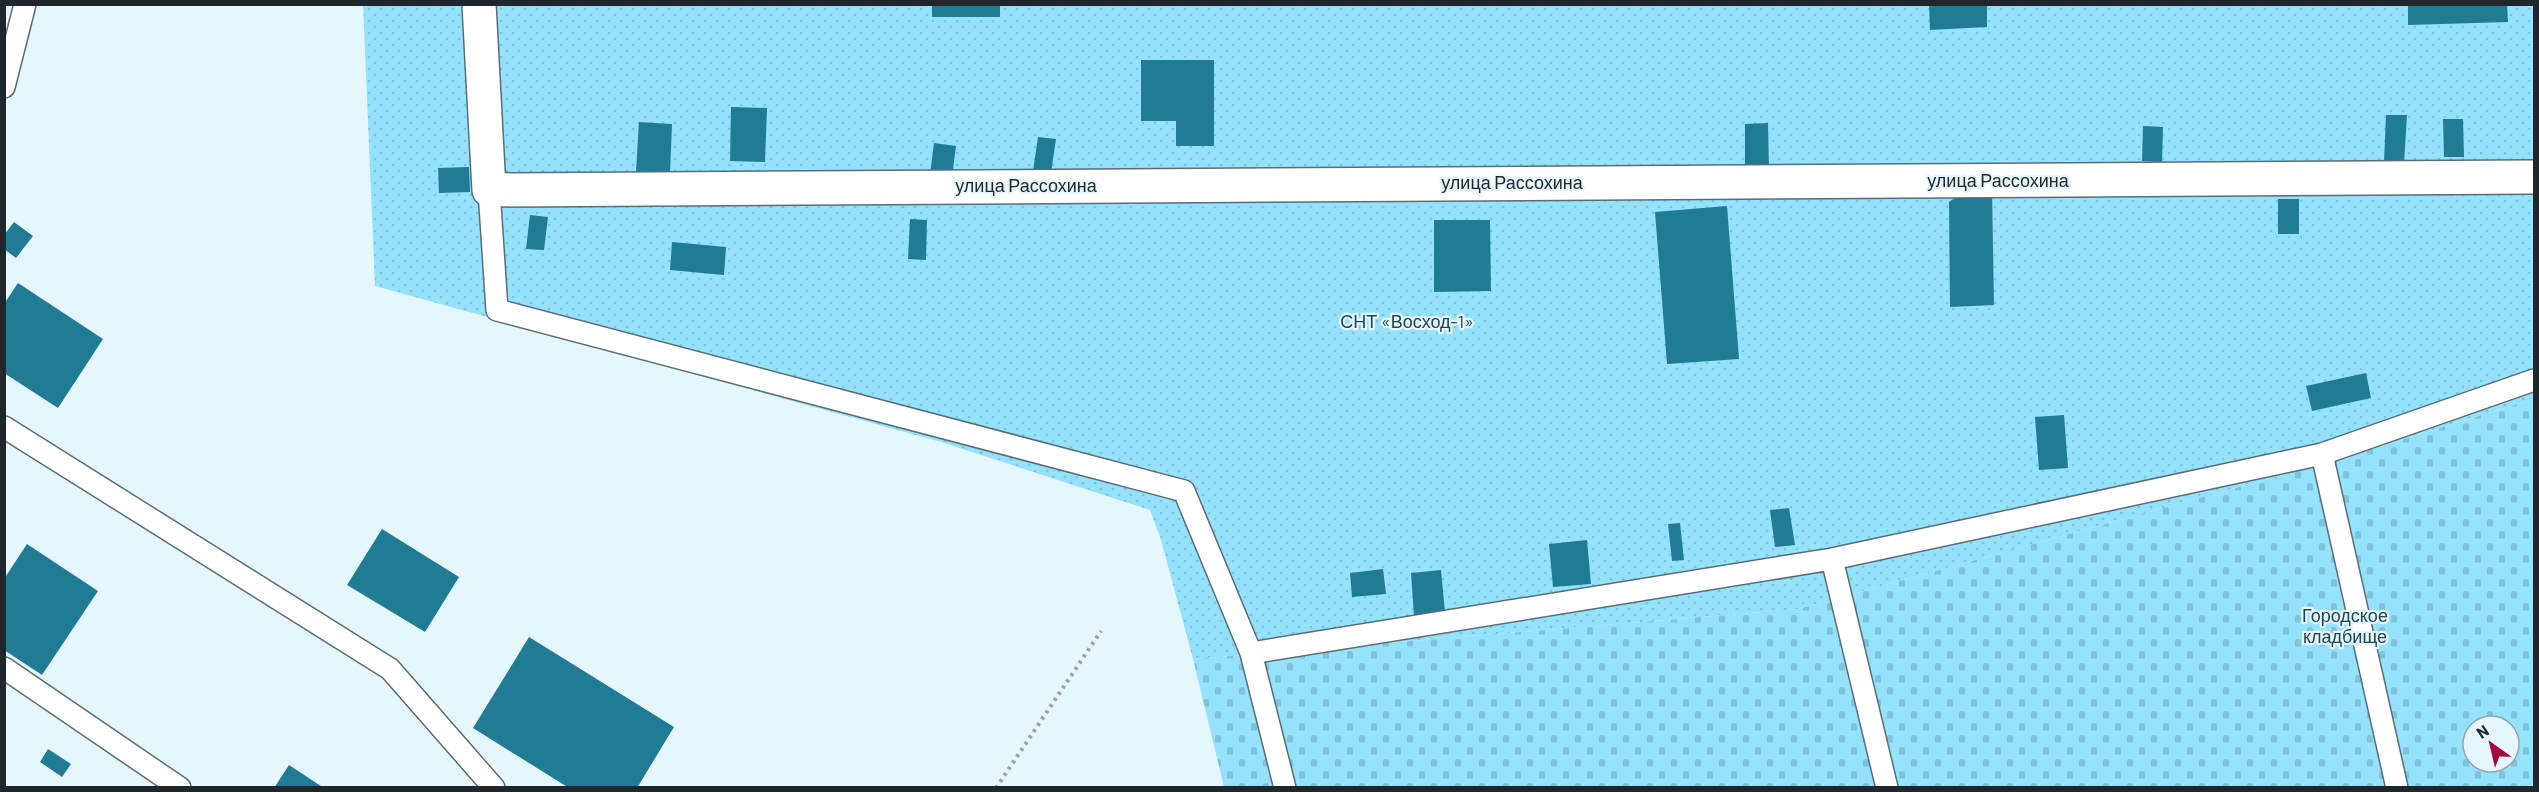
<svg xmlns="http://www.w3.org/2000/svg" width="2539" height="792" viewBox="0 0 2539 792" font-family="Barlow,sans-serif">
  <style>
    .grass { fill: url(#grass-dots) }
    .cemetery { fill: url(#cemetery-stones); fill-rule: evenodd }
    .building { fill: #207b94 }
    .lines { fill: none; stroke-linecap: round; stroke-linejoin: round }
    .service-casing { stroke: #5a6d74; stroke-width: 24 }
    .minor-casing { stroke: #5a6d74; stroke-width: 36 }
    .path { stroke: #96a4a9; stroke-width: 4; stroke-dasharray: 3 4.5; stroke-linecap: butt }
    .service { stroke: #fff; stroke-width: 21 }
    .minor { stroke: #fff; stroke-width: 33 }
    .labels { text-anchor: middle; stroke-width: 4.5; stroke-linejoin: round; paint-order: stroke }
    .street-label { font-size: 18px; fill: #1f272a; stroke: #e5f7fd }
    .park-label { font-size: 18px; fill: #1f4552; stroke: #e5f7fd }
  </style>
  <defs>
    <pattern id="grass-dots" width="8" height="8" patternUnits="userSpaceOnUse" patternTransform="scale(1.5)"><rect width="8" height="8" fill="#94e2fd"/><path d="M2 2h.1M6 6h.1" fill="none" stroke="#7fc2d9" stroke-width="1.8" stroke-linecap="round"/></pattern>
    <pattern id="cemetery-stones" width="16" height="16" patternUnits="userSpaceOnUse" patternTransform="scale(1.5)"><rect width="16" height="16" fill="#94e2fd"/><path d="M2 7V4a2 2 0 0 1 4 0v3zM10 15v-3a2 2 0 0 1 4 0v3z" fill="#7fc2d9"/></pattern>
  </defs>
  <rect width="100%" height="100%" fill="#e5f7fd"/>
  <path class="grass" d="M363,5H2534V399L2326,463L1798,609L1193,659L1161,540L1150,510L941,442L375,286Z"/>
  <path class="cemetery" d="M2534,399V787H1224L1193,659L1798,609L2326,463ZM2473,726H2509V762H2473Z"/>
  <path class="building" d="M932,4H1000V17H932Z
    M1929,4H1987V27L1930,30Z
    M2408,4H2507L2508,22L2408,25Z
    M1141,60H1214V146H1176V121H1141Z
    M731,107L767,108L765,162L730,161Z
    M2386,115H2407L2404,164L2384,163Z
    M2443,119H2463L2464,157H2444Z
    M639,122L672,124L670,173L636,171Z
    M1768,123L1769,171H1745V124Z
    M2143,126L2163,127L2162,162L2142,161Z
    M1038,137L1056,139L1051,173L1033,171Z
    M934,143L956,146L952,177L930,175Z
    M469,167L470,192L439,193L438,168Z
    M1992,190L1994,305L1950,307L1949,202L1965,191Z
    M2278,199H2299V234H2278Z
    M1727,206L1739,359L1667,364L1655,212Z
    M530,215L548,217L544,250L526,249Z
    M910,219L927,220L926,260L908,259Z
    M1434,220H1490L1491,291L1434,292Z
    M14,222L33,236L16,258L4,249V235Z
    M672,242L726,247L724,275L670,270Z
    M18,283L103,339L58,408L4,373V304Z
    M2366,373L2371,398L2312,411L2306,386Z
    M2064,415L2068,468L2039,470L2035,417Z
    M1789,508L1795,545L1775,547L1770,510Z
    M1680,523L1684,560L1672,561L1668,524Z
    M382,529L459,577L425,632L347,585Z
    M1587,540L1591,584L1553,587L1549,544Z
    M27,544L98,591L42,675L4,650V579Z
    M1383,569L1386,594L1352,597L1350,573Z
    M1441,570L1445,613L1414,616L1411,573Z
    M529,637L674,727L637,788H569L473,728Z
    M48,749L71,764L62,777L40,762Z
    M289,765L324,788H274Z"/>
  <g class="lines">
    <defs>
      <path id="service" d="M4,87L25,4
        M489,190L497,310L1184,491L1251,653L1285,788
        M4,427L390,669L494,788
        M2322,454L2397,788
        M1832,559L1887,788
        M1251,653L1832,559L2322,454L2534,380
        M4,668L180,788"/>
      <path id="minor" d="M479,4L489,190L2534,177"/>
    </defs>
    <use href="#service" class="service-casing"/>
    <use href="#minor" class="minor-casing"/>
    <path class="path" d="M996,788L1101,631"/>
    <use href="#service" class="service"/>
    <use href="#minor" class="minor"/>
  </g>
  <g class="labels">
    <g class="street-label">
      <text x="1998" y="187">улица Рассохина</text>
      <text x="1512" y="189">улица Рассохина</text>
      <text x="1026" y="192">улица Рассохина</text>
    </g>
    <g class="park-label">
      <text x="1407" y="328">СНТ «Восход-1»</text>
      <text x="2345" y="622">Городское<tspan x="2345" dy="21">кладбище</tspan></text>
    </g>
  </g>
  <rect width="2539" height="792" fill="none" stroke="#1f272a" stroke-width="12"/>
  <g transform="translate(2491 744) rotate(326)"><circle r="28" fill="#e5f7fd" stroke="#96a4a9" stroke-width="1.5"/>
  <path d="M0-4.5L10 22L0 15L-10 22Z" fill="#a3073d"/>
  <text y="-9" font-size="16" font-weight="bold" text-anchor="middle" fill="#1f272a">N</text>
  </g>
</svg>
